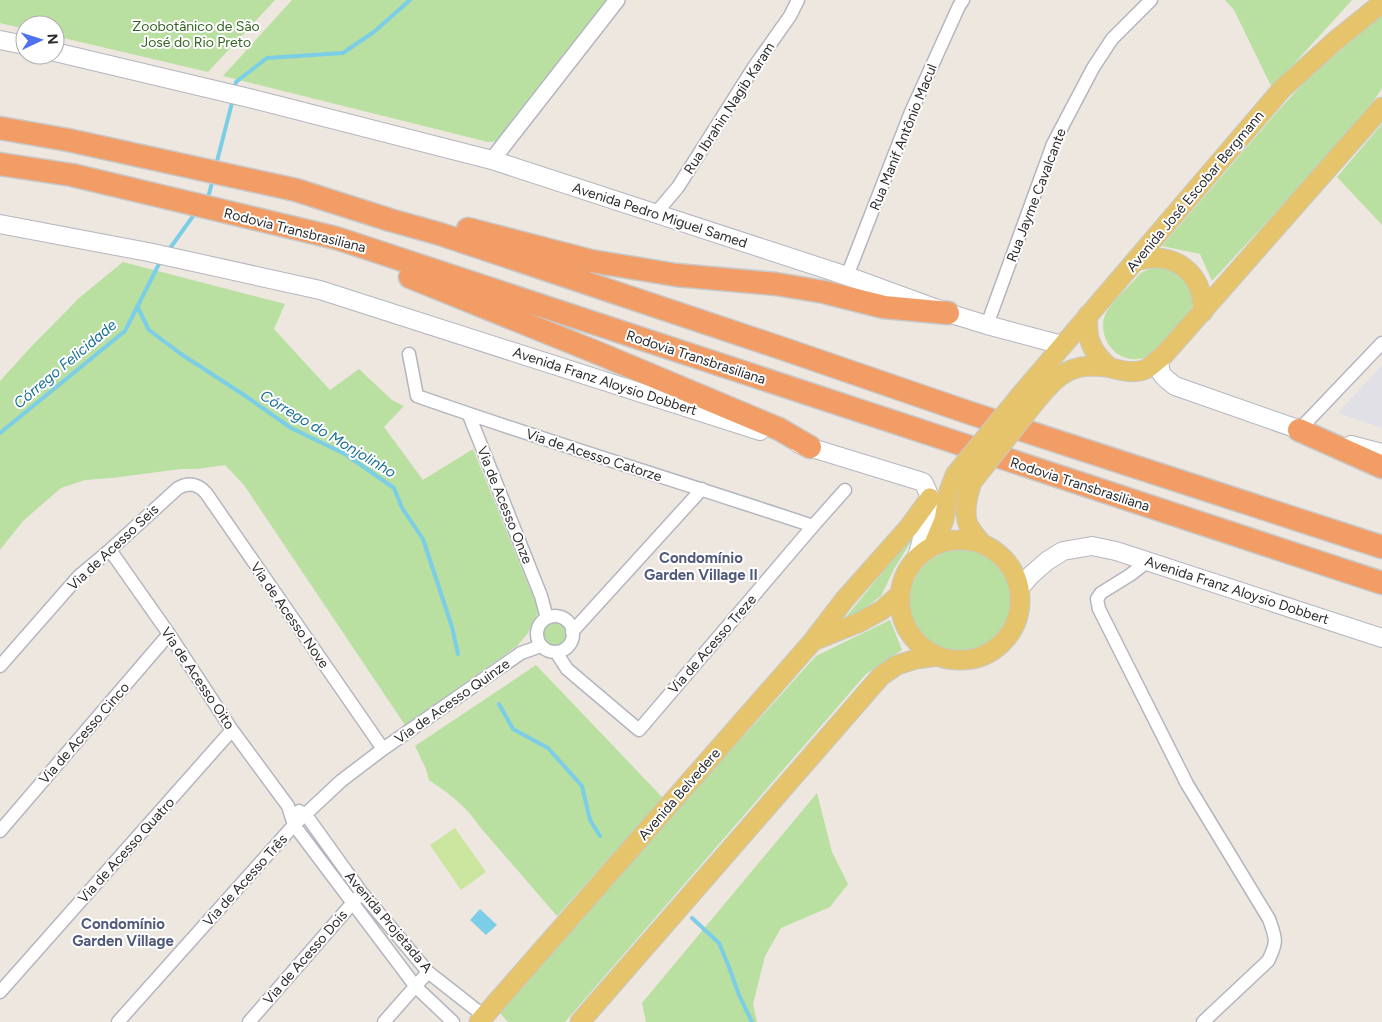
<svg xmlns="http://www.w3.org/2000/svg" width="1382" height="1022" viewBox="0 0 1382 1022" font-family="Figtree,sans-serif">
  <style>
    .industrial { fill: #e1e0e6 }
    .green { fill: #b9dfa1 }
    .pitch { fill: #cae59e }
    .water { fill: #7ccee6 }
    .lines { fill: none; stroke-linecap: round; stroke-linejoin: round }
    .stream { stroke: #7ccee6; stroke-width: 4 }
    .minor-casing { stroke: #b3b6bf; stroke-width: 15 }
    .tertiary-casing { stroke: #b3b6bf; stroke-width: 18 }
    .secondary-casing { stroke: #b3b6bf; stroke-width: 20 }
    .primary-casing { stroke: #c8c8c8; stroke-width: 21 }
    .motorway-casing { stroke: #c8c8c8; stroke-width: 25 }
    .minor { stroke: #fff; stroke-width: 12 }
    .tertiary { stroke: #fff; stroke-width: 15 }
    .secondary { stroke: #fff; stroke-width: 18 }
    .primary { stroke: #e6c46c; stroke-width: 19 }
    .motorway { stroke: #f29c66; stroke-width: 22 }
    .primary-bridge-casing { stroke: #c8c8c8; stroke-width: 21; stroke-linecap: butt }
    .primary-bridge { stroke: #e6c46c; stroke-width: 19 }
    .labels { text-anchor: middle; stroke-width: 4; stroke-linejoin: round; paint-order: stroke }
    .park-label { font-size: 14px; fill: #326521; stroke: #fff }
    .street-label { font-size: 14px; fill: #2c2c2c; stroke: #fff }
    .water-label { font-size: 15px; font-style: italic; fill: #186f95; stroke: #fff }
    .neighbourhood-label { font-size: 15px; font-weight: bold; fill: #50597a; stroke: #fff }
  </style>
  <rect width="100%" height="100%" fill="#ede7e0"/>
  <path class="industrial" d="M1382,365V428L1338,413Z"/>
  <path class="green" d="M0,0H275L208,72L55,36V25H25V29L0,23Z
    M292,0H611L499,141L488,142L223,76Z
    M1225,0H1352L1272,88L1234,10Z
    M1382,15V88L1377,96L1330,154L1212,281L1200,254L1162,246L1276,113L1310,76Z
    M1382,124V225L1337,177Z
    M123,262L285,304L274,329L330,390L359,369L392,400L404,406L384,427L423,480L473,449L539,611L528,633L517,646L405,725L244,485L225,465L197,469H181L112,478L85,480L61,488L23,521L0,550V381L29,349L79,298Z
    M1157,267L1173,269L1190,286L1193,302L1191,310L1151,356C1142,359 1133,361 1124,357C1107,351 1097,327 1107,311C1115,299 1131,284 1141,273L1149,269Z
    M911,538L912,540L894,569L881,596L858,613L845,618Z
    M910 601a51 51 0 1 1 102 0a51 51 0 1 1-102 0Z
    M890,620L902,650L866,674L565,1022H508L500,1013L667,821L816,656Z
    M542 635a12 12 0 1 1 24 0a12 12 0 1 1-24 0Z
    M536,665L663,798L557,916L480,827C465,805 451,795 429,780L426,769L415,746Z
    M817,793L832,852L848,884L830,907L781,928L765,956L753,1004L757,1022H646L642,1003Z"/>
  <path class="pitch" d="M455,828L486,872L461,890L430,845Z"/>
  <path class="water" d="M480,909L497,925L486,935L470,920Z"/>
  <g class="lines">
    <path class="stream" d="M234,90L236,82L267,58L343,53L375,31L410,0
      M216,165L233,99
      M204,200L209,194L213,179
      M168,251L196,212
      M137,306L149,330L181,354L244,395L291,428L345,454L394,488L402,508L423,539L452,627L458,654
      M0,433L125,331L161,260
      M499,704L513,729L548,748L582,786L590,820L600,836
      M692,918L719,943L729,967L739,995L752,1022"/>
    <defs>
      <path id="minor" d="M656,213L678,187L754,67L790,16L798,0
        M847,276L911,112L959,6L963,0
        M987,325L1053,144L1093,68L1112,39L1151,0
        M409,354L417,396C548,442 681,482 813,526
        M469,415L541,596L547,618
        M1299,430L1382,343
        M110,550L169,634L232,730L288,806L294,825L416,987L453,1022
        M1148,561L1130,575L1101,593L1097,599L1099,609L1187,784L1269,919C1276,939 1278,941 1268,961L1203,1022
        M537 634a18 18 0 1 1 36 0a18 18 0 1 1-36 0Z
        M572,632L702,489
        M556,652L567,669L639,730L813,526L845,490
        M0,666L79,576L110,550L178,488C189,482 198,484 206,493L383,749
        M299,811L306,815L362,893L428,972L484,1016
        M0,831L169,634
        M0,992L232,730
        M118,1022L294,825L341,781L383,749L521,653L541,646
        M249,1022L357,898
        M384,1022L428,972"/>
      <path id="tertiary" d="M492,160L617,0"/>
      <path id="secondary" d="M0,40L25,45
        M55,52L253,99L492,160L847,276L948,313L987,325L1062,345
        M0,224L148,252L320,290L760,431
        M1160,358C1158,374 1163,377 1175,386L1312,434
        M799,444L923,482C925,486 928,491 929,496C932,509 920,544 917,558
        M1351,445L1382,453
        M1019,589L1031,575L1047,561L1063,551L1092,546L1116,551L1382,638"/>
      <path id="primary" d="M1136,261C1174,250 1203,272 1203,312
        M1088,315C1086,339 1091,351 1109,367
        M1023,392L1282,89L1335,41L1382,3
        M1036,401C1051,383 1063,368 1088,366C1096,366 1104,366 1111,368C1122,371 1135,374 1146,369C1152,366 1158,359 1164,355L1382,107
        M972,482C968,494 964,508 967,521C969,529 977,537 982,544
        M900 600a60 60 0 1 1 120 0a60 60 0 1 1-120 0Z
        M933,546L944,520L949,491L955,475
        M813,641L858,623L882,610L900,594
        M479,1022L812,642L845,599L909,527L930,498
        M580,1022L881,676L897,665L916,659L938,656"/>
      <path id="motorway" d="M0,128L68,140L296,190L390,220L440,234L778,347L970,413L1382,547
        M0,164L72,175L336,238L1382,583
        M468,229L591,261L676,275L776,284L824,292L884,307L948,313
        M410,277L598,353L779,429L810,447
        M1299,430L1382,467"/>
    </defs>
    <use href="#minor" class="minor-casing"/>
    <use href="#tertiary" class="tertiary-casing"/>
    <use href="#secondary" class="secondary-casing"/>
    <use href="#primary" class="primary-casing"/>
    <use href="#motorway" class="motorway-casing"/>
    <use href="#minor" class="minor"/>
    <use href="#tertiary" class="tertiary"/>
    <use href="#secondary" class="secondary"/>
    <use href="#primary" class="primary"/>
    <use href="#motorway" class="motorway"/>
    <defs>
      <path id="primary-bridge" d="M955,475L1023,392
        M972,482L1036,401"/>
    </defs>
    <use href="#primary-bridge" class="primary-bridge-casing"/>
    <use href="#primary-bridge" class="primary-bridge"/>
  </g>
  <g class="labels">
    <g class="park-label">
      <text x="196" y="31">Zoobotânico de São<tspan x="196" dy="16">José do Rio Preto</tspan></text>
    </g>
    <g class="street-label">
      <text transform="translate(729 108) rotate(-57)" y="5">Rua Ibrahin Nagib Karam</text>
      <text transform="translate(903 137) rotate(-68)" y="5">Rua Manif Antônio Macul</text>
      <text transform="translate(1195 191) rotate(-50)" y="5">Avenida José Escobar Bergmann</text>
      <text transform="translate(1036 195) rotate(-69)" y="5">Rua Jayme Cavalcante</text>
      <text transform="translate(660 215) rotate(18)" y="5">Avenida Pedro Miguel Samed</text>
      <text transform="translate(295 230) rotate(14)" y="5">Rodovia Transbrasiliana</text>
      <text transform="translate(696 357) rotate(18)" y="5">Rodovia Transbrasiliana</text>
      <text transform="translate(605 381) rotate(18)" y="5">Avenida Franz Aloysio Dobbert</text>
      <text transform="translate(594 455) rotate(18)" y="5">Via de Acesso Catorze</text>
      <text transform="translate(1080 484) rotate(18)" y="5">Rodovia Transbrasiliana</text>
      <text transform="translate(505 505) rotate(68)" y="5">Via de Acesso Onze</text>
      <text transform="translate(113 547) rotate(-43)" y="5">Via de Acesso Seis</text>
      <text transform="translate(1237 590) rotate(18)" y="5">Avenida Franz Aloysio Dobbert</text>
      <text transform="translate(290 615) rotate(55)" y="5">Via de Acesso Nove</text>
      <text transform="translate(712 644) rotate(-49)" y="5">Via de Acesso Treze</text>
      <text transform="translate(198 678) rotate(56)" y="5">Via de Acesso Oito</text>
      <text transform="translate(452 701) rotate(-35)" y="5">Via de Acesso Quinze</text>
      <text transform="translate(84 733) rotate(-49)" y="5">Via de Acesso Cinco</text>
      <text transform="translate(679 794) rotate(-49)" y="5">Avenida Belvedere</text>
      <text transform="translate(126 850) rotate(-48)" y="5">Via de Acesso Quatro</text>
      <text transform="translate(245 880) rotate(-48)" y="5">Via de Acesso Três</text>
      <text transform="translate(389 922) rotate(50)" y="5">Avenida Projetada A</text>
      <text transform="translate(305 957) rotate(-49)" y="5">Via de Acesso Dois</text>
    </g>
    <g class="water-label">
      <text transform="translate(65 364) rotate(-40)" y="5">Córrego Felicidade</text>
      <text transform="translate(328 434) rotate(31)" y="5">Córrego do Monjolinho</text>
    </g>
    <g class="neighbourhood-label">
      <text x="701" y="563">Condomínio<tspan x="701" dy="17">Garden Village II</tspan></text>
      <text x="123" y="929">Condomínio<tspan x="123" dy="17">Garden Village</tspan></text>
    </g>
  </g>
  <g transform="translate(40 40) rotate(86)"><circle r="24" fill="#ffffff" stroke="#ababab"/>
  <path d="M0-4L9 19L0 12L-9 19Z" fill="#4e72ec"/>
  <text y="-8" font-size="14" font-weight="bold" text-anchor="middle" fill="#2c2c2c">N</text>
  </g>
</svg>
